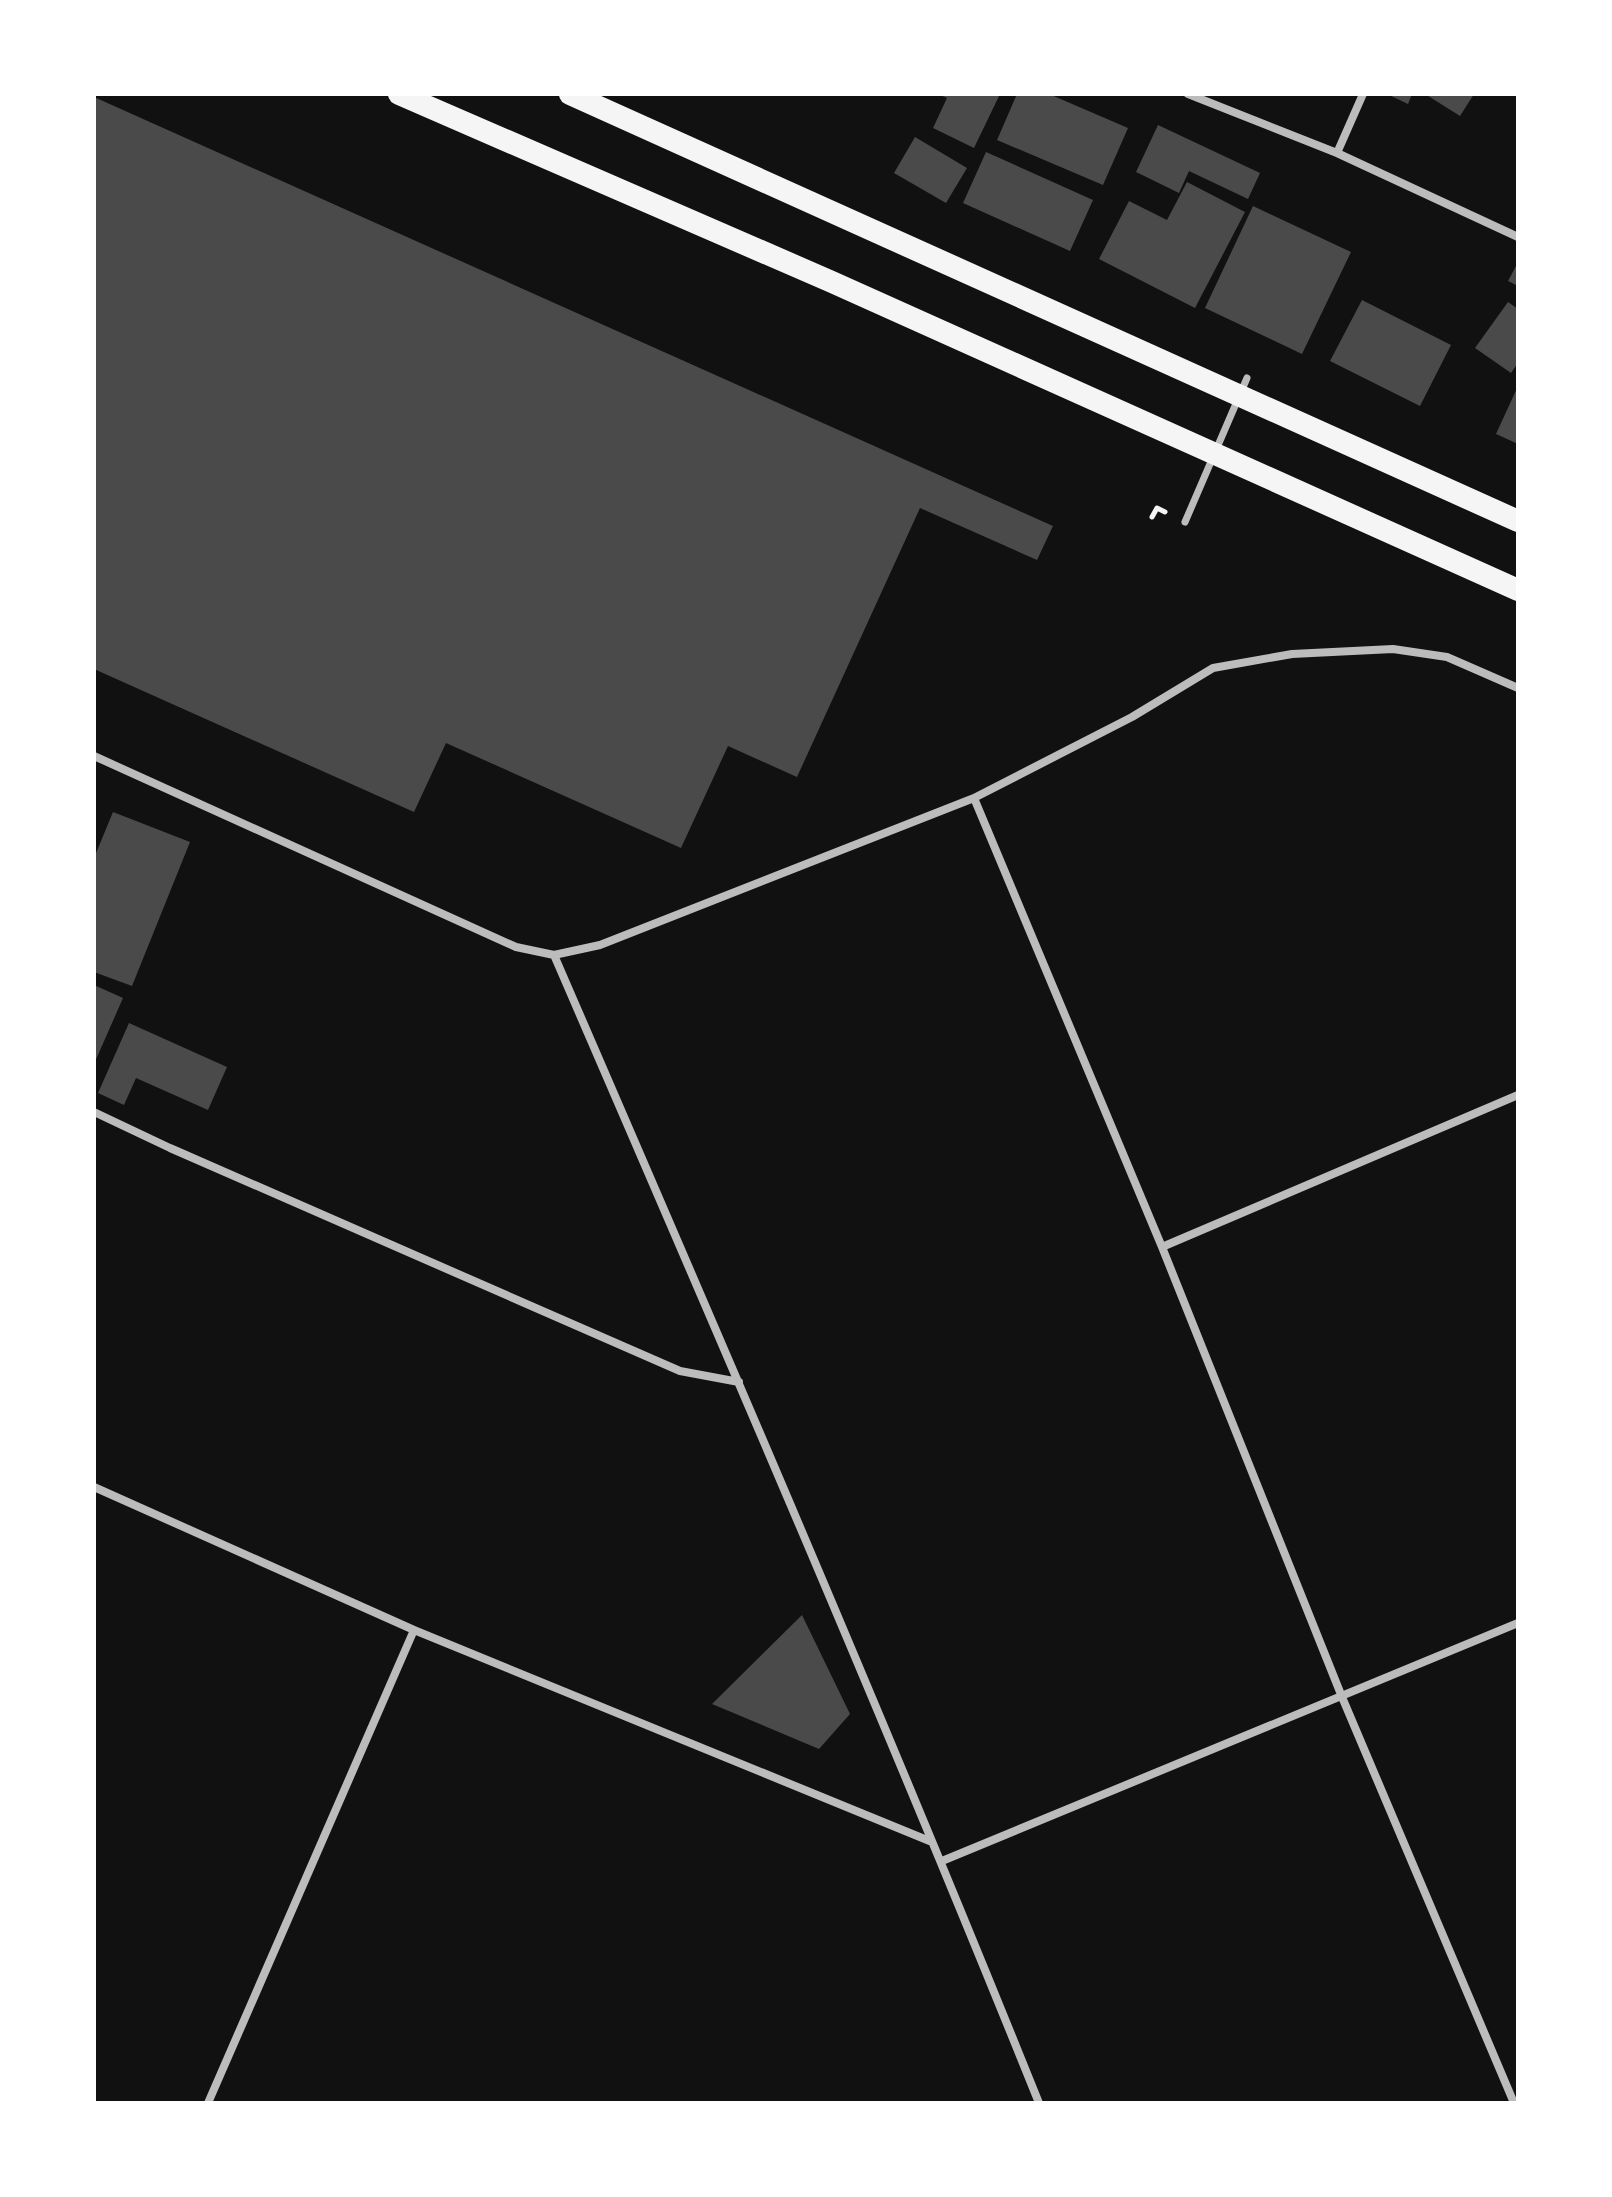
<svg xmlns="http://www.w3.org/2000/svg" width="1612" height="2197" viewBox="0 0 1612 2197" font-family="Karla,sans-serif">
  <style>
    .building { fill: #4a4a4a }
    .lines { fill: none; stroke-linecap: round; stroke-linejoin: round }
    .path { stroke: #f5f5f5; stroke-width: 5 }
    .pedestrian { stroke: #bcbcbc; stroke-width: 7 }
    .minor { stroke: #bcbcbc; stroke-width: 8 }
    .trunk { stroke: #f5f5f5; stroke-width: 22 }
  </style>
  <rect width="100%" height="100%" fill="#111"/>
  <path class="building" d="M938,94H1000L974,148L933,128L947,98Z
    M1017,94H1049L1128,128L1103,185L997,140Z
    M1387,94H1412L1408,104Z
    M1425,94H1474L1460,116Z
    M94,97L1053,526L1037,560L920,508L797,777L728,746L681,848L446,743L414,812L94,669Z
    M1158,125L1260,173L1248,199L1189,171L1179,193L1136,172Z
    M915,137L967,168L946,203L894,173Z
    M986,152L1093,200L1070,251L963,203Z
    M1187,182L1245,212L1195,308L1099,259L1129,201L1167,220Z
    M1253,206L1351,252L1302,354L1205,308Z
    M1516,266L1518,267V286L1508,281Z
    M1362,300L1451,345L1420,406L1330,361Z
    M1508,302L1518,309V363L1511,373L1475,348Z
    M1518,386V444L1496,434Z
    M113,812L190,842L132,986L94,972V858Z
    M94,985L123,998L94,1064Z
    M129,1023L227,1067L208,1110L136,1078L124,1105L98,1093Z
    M802,1615L850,1714L819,1749L712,1704Z"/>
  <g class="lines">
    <path class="path" d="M1152,517L1157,508L1165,512"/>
    <path class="pedestrian" d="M1185,522L1247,378"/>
    <path class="minor" d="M1188,94L1337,153L1518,237
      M1337,153L1363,94
      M94,756L516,947L554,955L600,945L974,798L1132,717L1213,668L1292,654L1393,649L1447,657L1518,688
      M974,798L1162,1247L1342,1697L1514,2103
      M554,955C719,1336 884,1718 1039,2103
      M94,1112L170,1148L680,1371L739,1382
      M1162,1247L1518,1095
      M94,1487L414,1630L932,1842
      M942,1861L1518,1623
      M208,2103L414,1630"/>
    <path class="trunk" d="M399,94L832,282L1518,590
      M570,94L1518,521"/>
  </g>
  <rect width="1612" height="2197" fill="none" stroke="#ffffff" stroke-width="192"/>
</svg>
